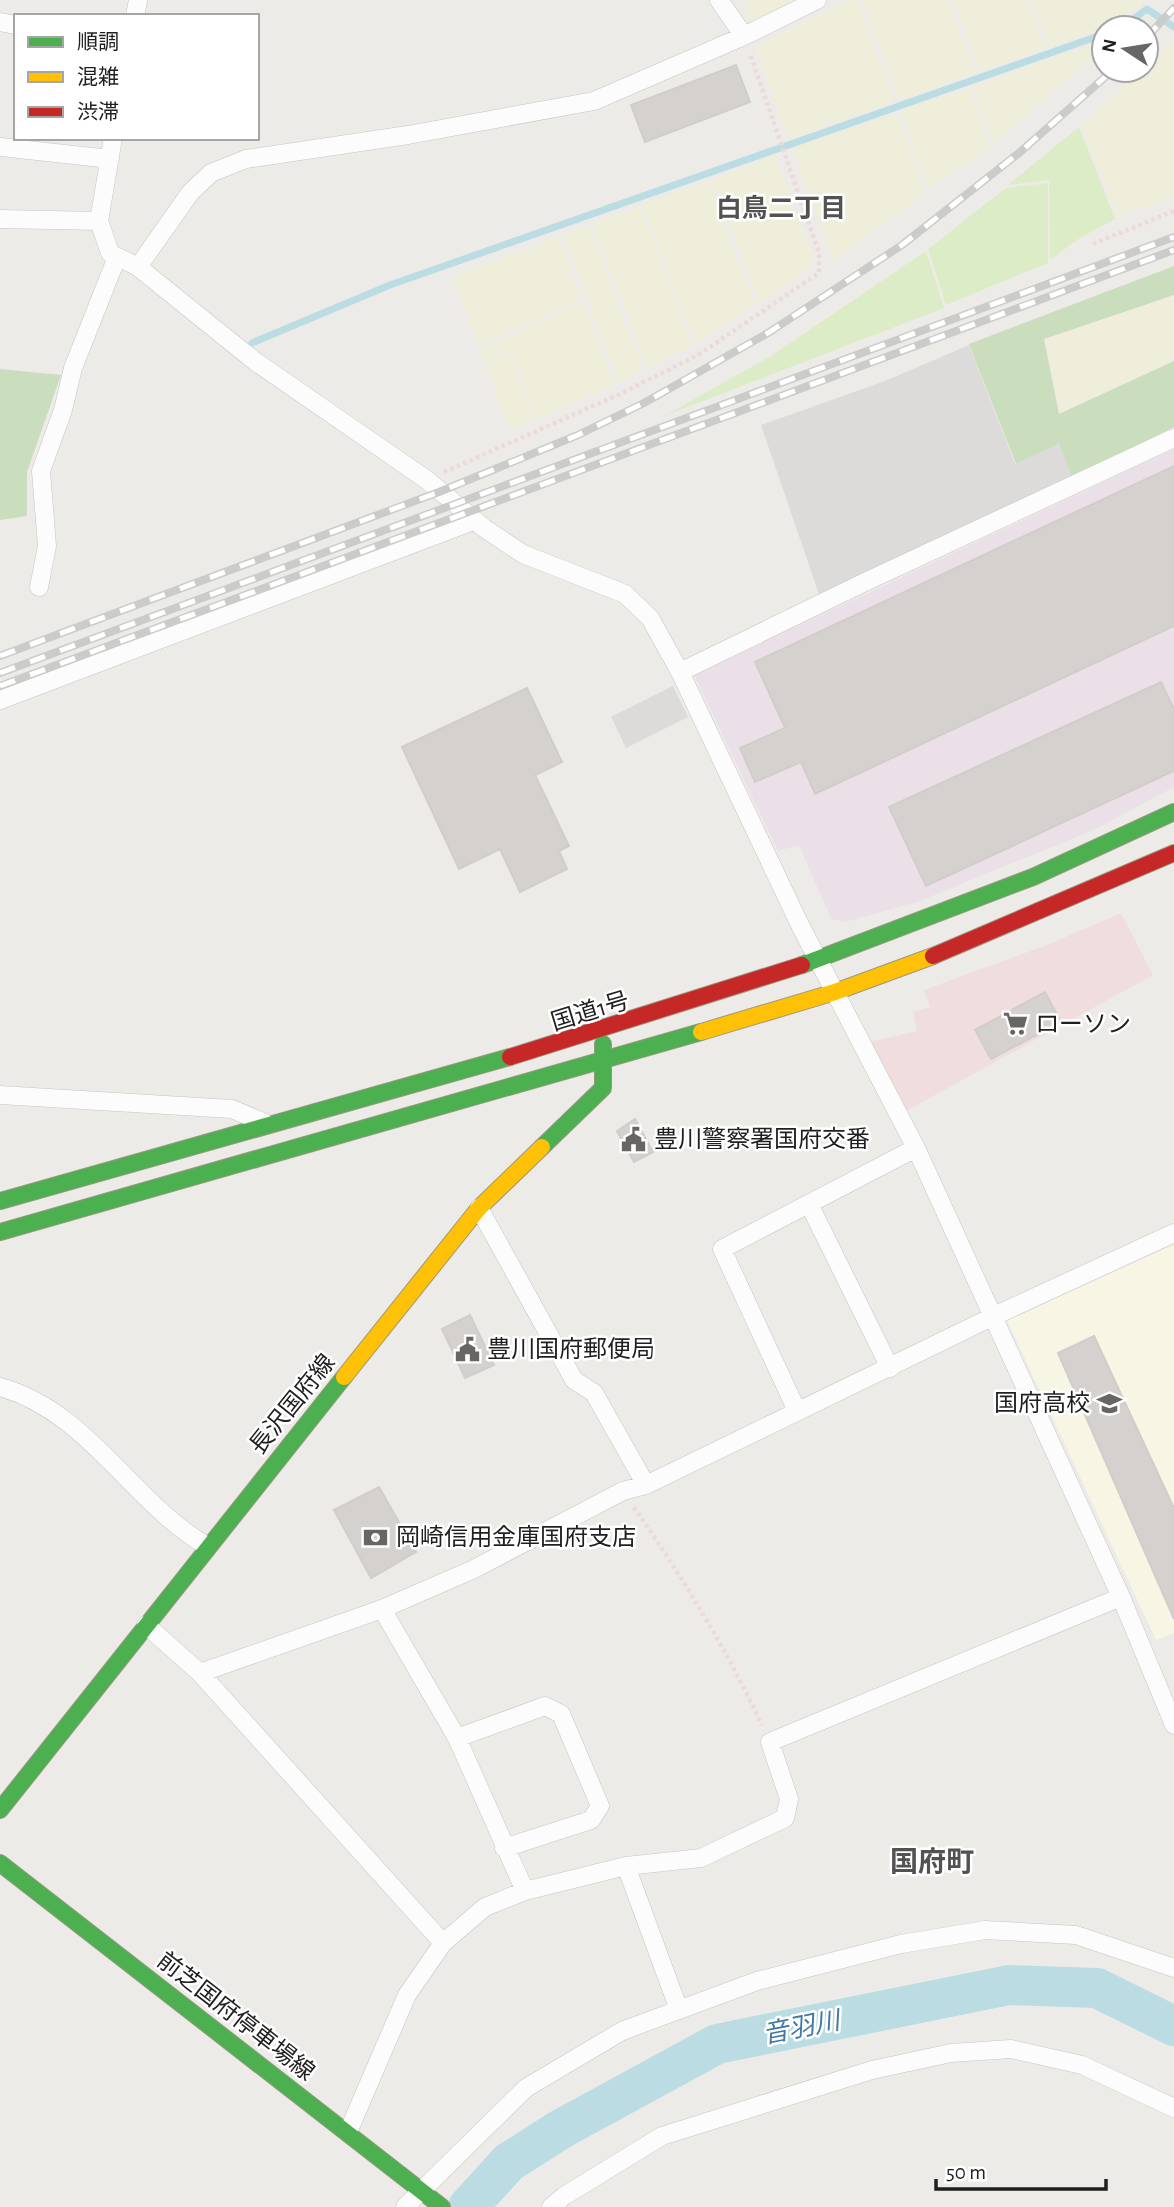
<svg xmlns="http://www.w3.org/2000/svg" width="1174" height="2207" viewBox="0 0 1174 2207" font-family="'Alegreya Sans','Noto Sans JP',sans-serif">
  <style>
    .commercial { fill: #f0dede }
    .industrial { fill: #ebe0e7 }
    .education { fill: #f7f5e4 }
    .farmland { fill: #eeeedb }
    .grass { fill: #dcecc6 }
    .forest { fill: #caddbd }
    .parking { fill: #dcdbd9 }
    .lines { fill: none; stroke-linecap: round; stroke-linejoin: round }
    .stream { stroke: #bbdce2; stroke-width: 7 }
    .river { stroke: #bbdce2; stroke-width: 40 }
    .building { fill: #d4d1cf; stroke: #d1cdc9; stroke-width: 2 }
    .street-casing { stroke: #c6c5c4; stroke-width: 19 }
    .fast-casing { stroke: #98987f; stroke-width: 18 }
    .slow-casing { stroke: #98987f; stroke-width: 18 }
    .jam-casing { stroke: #98987f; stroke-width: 18 }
    .path { stroke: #ecdad9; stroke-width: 4.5; stroke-dasharray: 3.5 3.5; stroke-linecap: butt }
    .street { stroke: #fcfcfc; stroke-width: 18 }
    .fast { stroke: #4caf50; stroke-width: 16 }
    .slow { stroke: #ffc107; stroke-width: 16 }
    .jam { stroke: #c62828; stroke-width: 16 }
    .rail-casing { stroke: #cbcbca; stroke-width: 8 }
    .rail { stroke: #fff; stroke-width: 5; stroke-dasharray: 16; stroke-linecap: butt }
    .labels { text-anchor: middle; stroke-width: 5; stroke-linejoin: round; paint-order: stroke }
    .street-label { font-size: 24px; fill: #1f1f1f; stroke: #fff }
    .poi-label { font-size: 24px; fill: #1f1f1f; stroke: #fff; text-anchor: start }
    .neighbourhood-label { font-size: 26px; font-weight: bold; fill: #525252; stroke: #fff }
    .water-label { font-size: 26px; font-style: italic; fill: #4278a3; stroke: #fff }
    .quarter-label { font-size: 28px; font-weight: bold; fill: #525252; stroke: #fff }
  </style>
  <rect width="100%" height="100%" fill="#edebe8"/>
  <path class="commercial" d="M1121,913L1153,975L906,1111L870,1042L917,1031L913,1012L930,1007L924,990L1047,945Z"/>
  <path class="industrial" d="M1174,449V787L1098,828L920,901L845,922L831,919L799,845L778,851L694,675Z"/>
  <path class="education" d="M1174,1245V1633L1156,1640L1007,1320Z"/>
  <path class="farmland" d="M748,0H797L749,25L744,11Z
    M849,0H857L895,101L789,139L755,47Z
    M862,0H949L976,73L900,100Z
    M953,0H1028L1046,49L980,72Z
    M1032,0H1146L1118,23L1049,47Z
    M1104,40V47L994,144L972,86Z
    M1171,41L1174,49V196L1118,217L1081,126L1141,70H1146V65Z
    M969,88L991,148L929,189L900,111Z
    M897,113L926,193L833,261L792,149Z
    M775,155L813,256L810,269L759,303L712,179Z
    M708,180L755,305L695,344L643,205Z
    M640,206L692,346L647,368L593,224Z
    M589,225L643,370L618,383L563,235Z
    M559,237L581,299L478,346L452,277Z
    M1174,296V360L1060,413L1045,339Z
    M583,302L615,385L536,419L510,352L484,362L479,350Z
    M509,354L534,419L510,430L485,364Z"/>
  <path class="grass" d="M1079,127L1115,219L1080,238L1050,260L1049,180L1008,185Z
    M1048,183V263L946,305L928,249L1006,188Z
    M926,251L944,308L664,416L771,356Z"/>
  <path class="forest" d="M1174,266V295L1044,339L1059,414L1174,361V427L1072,478L1059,444L1016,464L969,344Z
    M0,369L61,375L27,472V516L0,520Z"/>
  <path class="parking" d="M969,345L1015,464L1059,444L1073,479L821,600L761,425L885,381Z
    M673,686L688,717L626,748L611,717Z"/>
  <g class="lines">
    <path class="stream" d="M1121,28L1147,9L1174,27
      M252,343L390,285L1104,34"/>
    <path class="river" d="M468,2207L509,2162L561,2129L717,2044L1009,1985L1097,1988L1174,2026"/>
  </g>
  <path class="building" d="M736,65L750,102L645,142L631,105Z
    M1174,466V626L815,794L801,762L755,782L740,748L785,728L755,662Z
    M1161,682L1174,709V771L926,886L889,807Z
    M527,688L562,762L535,775L569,846L559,851L567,869L520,892L500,849L459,869L402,747Z
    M1045,992L1061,1022L991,1059L975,1030Z
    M635,1119L653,1152L634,1162L617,1131Z
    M470,1315L494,1365L465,1378L442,1329Z
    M1094,1336L1174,1508V1619L1058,1353Z
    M379,1487L416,1552L371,1578L334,1510Z"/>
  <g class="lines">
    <defs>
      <path id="street" d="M719,0L744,36
        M135,16L138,0
        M0,22L16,25
        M113,138L99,221L110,253L138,267L256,362L427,480L484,528L523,554L625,594L650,618L680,672L800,925L916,1148L1121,1597L1174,1725
        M0,147L110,159
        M0,219L99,221
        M138,267L190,193L211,173L246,159L408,135L594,101L744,36L817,0
        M39,587L47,546L41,471L63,410L73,368L117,257
        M680,672L865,582L1174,438
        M0,700L473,521
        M0,1095L232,1109L265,1123
        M809,1204L890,1368
        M479,1208L574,1380L594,1393L646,1485
        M0,1387C89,1412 131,1502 207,1546
        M797,1411L722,1249L916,1148
        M382,1609L457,1738
        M146,1625L200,1673L443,1943
        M200,1673L382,1609L474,1569L623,1491L646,1485L992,1317L1174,1233
        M504,1848L591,1820L600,1806L561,1714L545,1706L457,1738L525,1891
        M626,1866L679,2010
        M348,2132L407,1995L443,1943L485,1907L525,1891L626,1866L701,1858L785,1818L789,1799L770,1742L1121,1597
        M405,2207L526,2088L622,2031L757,1981L901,1944L985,1930L1076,1935L1174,1968
        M551,2207L564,2196L662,2136L872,2070L951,2053L1011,2049L1082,2065L1174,2108"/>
      <path id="fast" d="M802,965L1033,877L1174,812
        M542,1147L603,1088V1044
        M0,1201L510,1057
        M0,1232L701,1032
        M0,1810L344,1377
        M0,1863L442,2207"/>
      <path id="slow" d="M701,1032L835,992L933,956
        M344,1377L479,1208L542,1147"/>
      <path id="jam" d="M933,956L1174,853
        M510,1057L802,965"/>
    </defs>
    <use href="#street" class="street-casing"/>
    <use href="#fast" class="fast-casing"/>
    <use href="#slow" class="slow-casing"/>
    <use href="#jam" class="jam-casing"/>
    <path class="path" d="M1093,244L1174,211
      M444,472L618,395L698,355L819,273V253L750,54
      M634,1507C682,1577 726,1648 762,1725"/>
    <use href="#street" class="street"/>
    <use href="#fast" class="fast"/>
    <use href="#slow" class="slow"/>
    <use href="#jam" class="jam"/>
    <defs>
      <path id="rail" d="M1146,38L1174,8
        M0,656L439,492L578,435L644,403L768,333L902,245L1019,153L1113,70
        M0,673L1174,237
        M0,686L1174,250"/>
    </defs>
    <use href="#rail" class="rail-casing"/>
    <use href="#rail" class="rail"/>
  </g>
  <defs>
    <symbol id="supermarket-bare" viewBox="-9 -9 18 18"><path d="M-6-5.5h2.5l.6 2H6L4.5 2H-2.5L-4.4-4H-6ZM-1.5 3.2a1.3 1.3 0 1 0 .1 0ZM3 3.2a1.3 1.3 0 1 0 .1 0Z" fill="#676665" stroke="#fff" stroke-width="2.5" paint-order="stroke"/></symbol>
    <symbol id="civic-bare" viewBox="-9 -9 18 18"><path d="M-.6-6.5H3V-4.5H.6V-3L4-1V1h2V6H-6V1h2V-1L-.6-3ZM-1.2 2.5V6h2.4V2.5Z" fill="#676665" stroke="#fff" stroke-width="2.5" paint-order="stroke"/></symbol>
    <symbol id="school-bare" viewBox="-9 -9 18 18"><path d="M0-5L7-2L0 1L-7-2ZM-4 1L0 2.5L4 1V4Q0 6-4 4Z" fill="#676665" stroke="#fff" stroke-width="2.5" paint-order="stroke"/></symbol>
    <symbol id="bank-bare" viewBox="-9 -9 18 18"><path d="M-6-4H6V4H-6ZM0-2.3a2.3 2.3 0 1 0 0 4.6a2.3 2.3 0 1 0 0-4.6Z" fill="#676665" stroke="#fff" stroke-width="2.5" paint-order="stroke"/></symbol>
  </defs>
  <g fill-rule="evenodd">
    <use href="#supermarket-bare" x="998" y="1006" width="35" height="35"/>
    <use href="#civic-bare" x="616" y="1122" width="35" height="35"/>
    <use href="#civic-bare" x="450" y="1332" width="35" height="35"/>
    <use href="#school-bare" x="1092" y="1386" width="35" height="35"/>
    <use href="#bank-bare" x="358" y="1520" width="35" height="35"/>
  </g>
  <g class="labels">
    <g class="street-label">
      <text transform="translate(590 1011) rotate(-17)" y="8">国道1号</text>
      <text transform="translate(292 1404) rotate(-51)" y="8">長沢国府線</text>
      <text transform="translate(236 2016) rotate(38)" y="8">前芝国府停車場線</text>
    </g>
    <g class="poi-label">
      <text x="1035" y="1032">ローソン</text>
      <text x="654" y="1147">豊川警察署国府交番</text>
      <text x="487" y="1357">豊川国府郵便局</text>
      <text x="1090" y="1411" text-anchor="end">国府高校</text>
      <text x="396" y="1545">岡崎信用金庫国府支店</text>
    </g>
    <g class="neighbourhood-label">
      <text x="781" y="217">白鳥二丁目</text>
    </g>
    <g class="water-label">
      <text transform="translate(801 2027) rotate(-11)" y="9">音羽川</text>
    </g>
    <g class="quarter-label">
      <text x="932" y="1871">国府町</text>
    </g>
  </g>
  <rect x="14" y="14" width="245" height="126" fill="#ffffff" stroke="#a5a5a5" stroke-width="2"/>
  <rect x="28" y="37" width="35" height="10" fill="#4caf50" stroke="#a5a5a5" stroke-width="2"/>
  <text x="77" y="49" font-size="21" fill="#1f1f1f">順調</text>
  <rect x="28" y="72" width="35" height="10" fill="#ffc107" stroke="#a5a5a5" stroke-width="2"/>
  <text x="77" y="84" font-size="21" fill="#1f1f1f">混雑</text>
  <rect x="28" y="107" width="35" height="10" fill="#c62828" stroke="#a5a5a5" stroke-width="2"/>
  <text x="77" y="119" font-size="21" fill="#1f1f1f">渋滞</text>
  <g transform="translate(1125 49) rotate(282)"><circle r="33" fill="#ffffff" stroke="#a5a5a5" stroke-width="2"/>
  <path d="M0-5L12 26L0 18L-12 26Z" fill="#676665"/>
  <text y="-10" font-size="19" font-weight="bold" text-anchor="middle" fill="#1f1f1f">N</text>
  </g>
  <path d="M936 2179v10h170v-10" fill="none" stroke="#1f1f1f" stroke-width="3.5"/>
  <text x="946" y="2179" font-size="21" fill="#1f1f1f" stroke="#ffffff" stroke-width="5" paint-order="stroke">50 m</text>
</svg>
